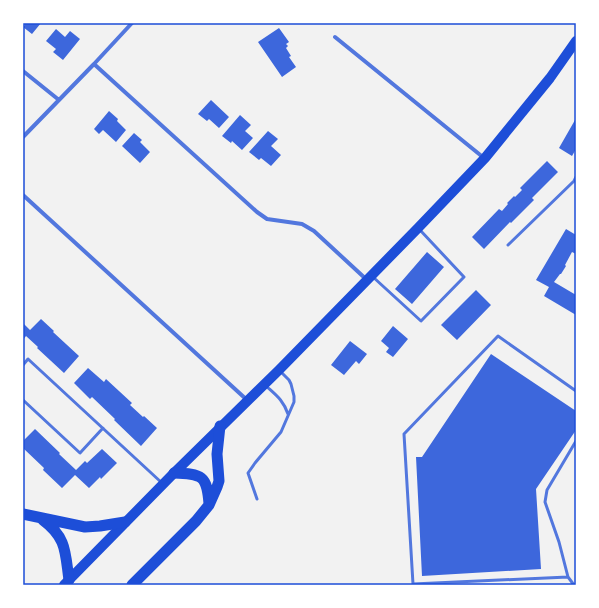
<svg xmlns="http://www.w3.org/2000/svg" width="599" height="608" viewBox="0 0 599 608" font-family="Poppins,sans-serif">
  <style>
    .building { fill: #3d67dc }
    .lines { fill: none; stroke-linecap: round; stroke-linejoin: round }
    .service { stroke: #5277de; stroke-width: 3 }
    .minor { stroke: #5277de; stroke-width: 4 }
    .primary { stroke: #1d4ed8; stroke-width: 10 }
    .trunk { stroke: #1d4ed8; stroke-width: 11 }
    .neatline { fill: none; stroke: #1d4ed8; stroke-width: 1.5 }
  </style>
  <rect width="100%" height="100%" fill="#f2f2f2"/>
  <path class="building" d="M23,23H41L32,34L23,27L25,25Z
    M279,28L289,42L286,44L288,46L286,48L291,56L289,57L296,67L282,77L258,42Z
    M56,29L65,37L70,31L80,39L63,60L53,52L56,49L46,41Z
    M211,100L229,117L219,128L209,119L207,121L198,114Z
    M109,111L118,119L117,121L126,130L116,142L103,130L99,134L94,129Z
    M240,115L251,125L245,131L253,138L242,150L232,141L231,143L222,136Z
    M575,120L576,121V149L572,156L559,148Z
    M268,131L278,139L271,146L281,155L271,166L261,158L259,160L249,152Z
    M134,133L142,140L140,142L150,152L140,163L122,146Z
    M547,161L558,172L532,198L534,200L511,223L510,222L484,249L472,237L499,209L502,211L508,204L507,203L514,196L515,197L522,190L520,188Z
    M566,229L576,235V254L572,252L565,265L566,266L561,274H560L554,282L576,295V315L544,296L549,287L536,280Z
    M427,252L444,267L412,304L395,289Z
    M476,290L491,305L457,340L441,325Z
    M41,319L54,331L53,332L79,356L64,373L37,348L38,347L26,336L23,340V323L30,330Z
    M393,326L408,339L393,357L386,352L389,348L381,341Z
    M350,341L367,354L359,364L356,361L344,375L331,365Z
    M491,354L576,411V430L536,489L541,569L422,576L416,457H422Z
    M88,368L104,382L106,379L132,403L130,405L143,417L144,416L157,428L141,446L114,420L115,419L92,397L90,399L74,383Z
    M35,429L60,453L59,454L76,470L85,461L87,463L102,449L117,463L101,479L100,477L89,488L75,475L62,488L43,470L44,468L23,448V441Z"/>
  <g class="lines">
    <path class="service" d="M508,245L574,181L576,177
      M373,277L421,321L464,277L420,230
      M23,365L28,359L162,483
      M266,386C277,396 283,400 288,414
      M23,400L80,453L103,428
      M257,499L248,473L255,463L281,432L294,402V396L291,384L289,380L280,371
      M568,577L559,542L545,502L547,490L576,441
      M574,585L568,577L413,584L404,434L498,336L576,391"/>
    <path class="minor" d="M335,37L484,158
      M94,64L257,212L267,219L302,224L314,231L367,280
      M23,71L59,100
      M23,137L94,64L132,23
      M23,195L247,400"/>
    <path class="primary" d="M64,585L174,473L279,370L418,228L485,158L550,78L576,41"/>
    <path class="trunk" d="M174,473C202,474 207,475 209,504
      M23,514L85,527L100,526L125,522
      M43,520C67,538 65,552 69,580
      M132,585L196,521L209,505L217,487L219,481L217,454L220,426"/>
  </g>
  <rect width="599" height="608" fill="none" stroke="#ffffff" stroke-width="48"/>
  <rect x="24" y="24" width="551" height="560" class="neatline"/>
</svg>
